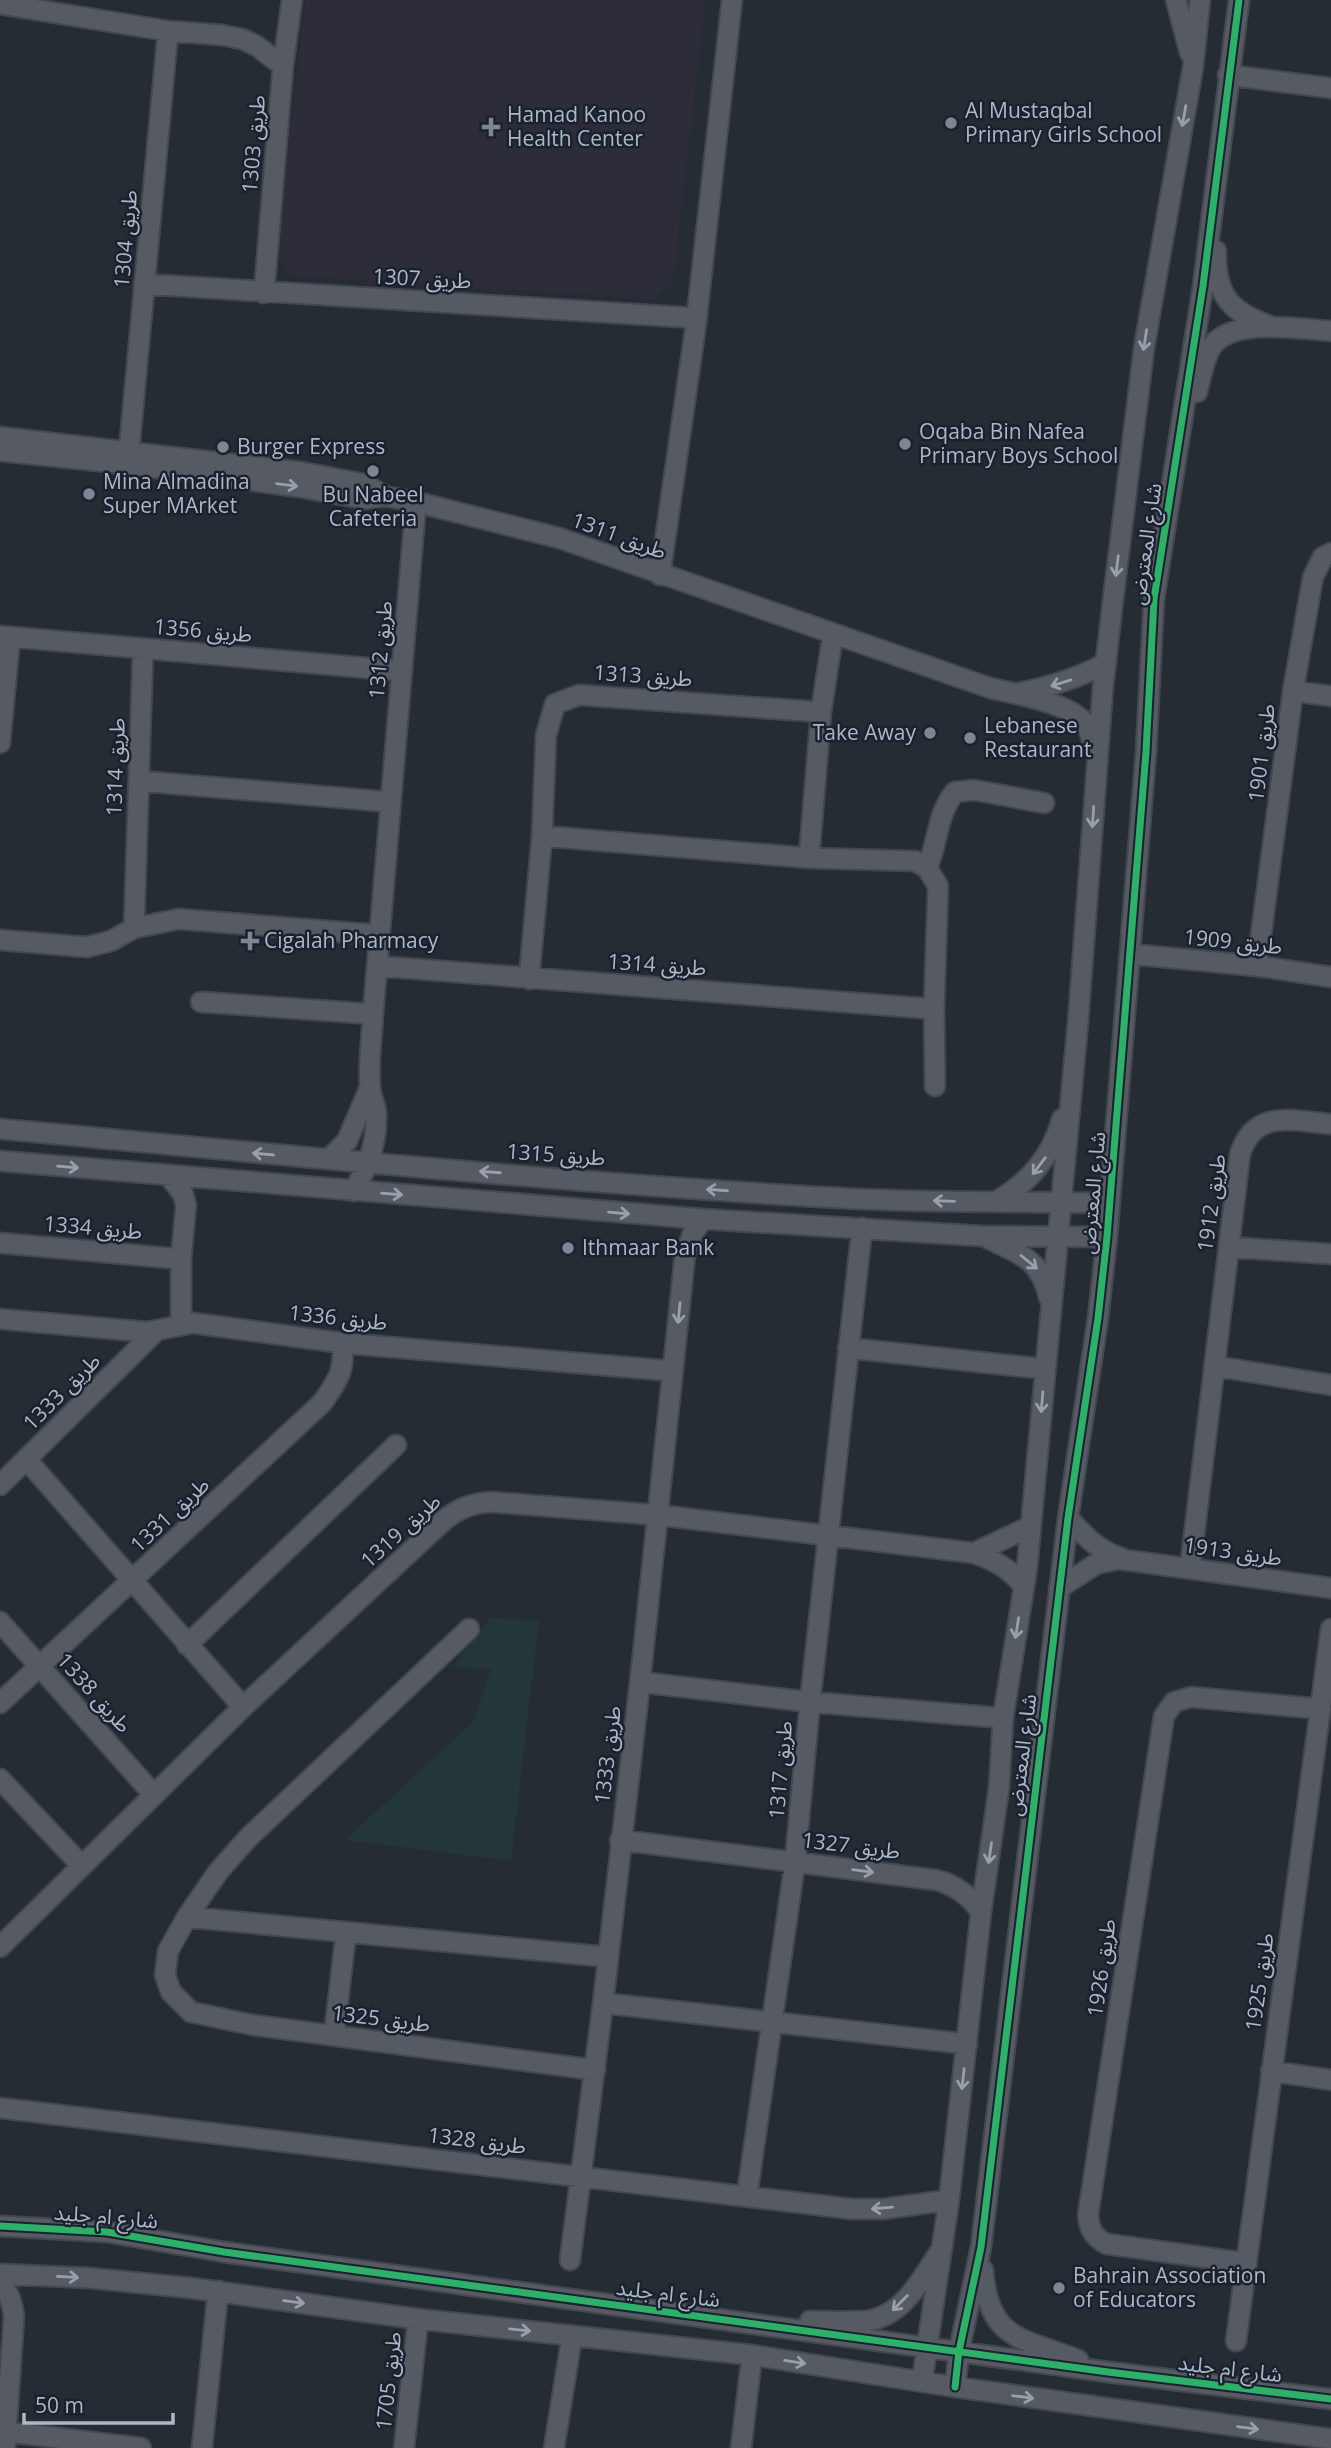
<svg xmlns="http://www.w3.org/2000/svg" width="1331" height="2448" viewBox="0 0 1331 2448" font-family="'Open Sans','Noto Sans Arabic',sans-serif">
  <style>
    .medical { fill: #2d2c39 }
    .green { fill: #233639 }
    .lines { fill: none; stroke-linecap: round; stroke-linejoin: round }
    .minor-casing { stroke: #44484e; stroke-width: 23 }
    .minor { stroke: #565a62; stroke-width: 19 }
    .cycleway-casing { stroke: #19222e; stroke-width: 11 }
    .cycleway { stroke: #2db169; stroke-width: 7 }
    .oneway { stroke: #98a0ad }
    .poi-dot { fill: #7e8693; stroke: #19222e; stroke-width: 2.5 }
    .labels { text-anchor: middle; stroke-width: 5; stroke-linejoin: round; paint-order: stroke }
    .poi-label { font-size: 21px; fill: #aeb7c6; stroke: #19222e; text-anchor: start }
    .street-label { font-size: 21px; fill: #aeb7c6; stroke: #19222e }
  </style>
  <rect width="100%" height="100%" fill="#262c33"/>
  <path class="medical" d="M305,0H706L673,282L655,299L290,276L276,254Z"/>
  <path class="green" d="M490,1618L539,1621L511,1861L345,1840L473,1722L491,1669L452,1667Z"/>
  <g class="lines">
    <defs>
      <path id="minor" d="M1176,0L1190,53
        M0,4L168,31L222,35L242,39L257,46L283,66
        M1228,75L1331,88
        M1216,251C1215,295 1230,312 1270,326
        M144,284L697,318
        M264,293L283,66L292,0
        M1197,392C1201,378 1203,362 1210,349C1229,316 1300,329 1331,331
        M0,437L301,472L364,484L385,496
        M0,451L127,464L299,487L365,499L385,496L416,502L559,538L990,688C1015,694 1065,702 1083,721C1090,728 1093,742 1095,751
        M129,451L168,31
        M660,575L696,324L732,0
        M0,636L402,671
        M1293,691L1331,696
        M1018,693C1050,687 1077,679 1106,663
        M0,743L10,637
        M139,781L391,802
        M542,836L809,858L915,861L927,868L938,886L934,1009L935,1086
        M809,858L821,712L833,634
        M927,868C938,843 937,813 955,792L974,790L1044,803
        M134,928L143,649
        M0,940L87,947L111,941L134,928L179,919L379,935
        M1130,954L1257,966L1331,977
        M377,966L934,1009
        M1257,966L1293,691L1313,577L1323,557L1331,553
        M529,979L542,836L546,735L555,704L579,695L821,712
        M201,1002L373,1014
        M0,1129C286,1155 572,1184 859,1199C943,1203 1026,1201 1110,1203
        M329,1159L347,1141L370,1087
        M0,1161L703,1219L982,1236L1107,1237
        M169,1176L183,1194L186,1205L181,1259V1324
        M353,1191C368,1169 378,1139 376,1112C375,1103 370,1095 370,1086C368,1062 372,1037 373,1014L416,502
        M996,1202C1029,1182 1051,1158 1062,1119
        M989,1239C1022,1255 1040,1259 1049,1297
        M0,1243L181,1259
        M1229,1247L1331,1254
        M0,1319L147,1332L193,1323L342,1343L672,1371
        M848,1348L1045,1369
        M1214,1366L1331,1385
        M26,1459L243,1707
        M0,1485L155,1332
        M1068,1518C1084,1535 1098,1551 1122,1558
        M974,1553L1031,1526
        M1190,1569L1240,1154C1255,1108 1292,1121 1331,1124
        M1059,1588L1096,1564L1118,1559L1331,1588
        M0,1622L154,1795
        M469,1629L248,1838L218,1872L187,1917L168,1951L165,1975L171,1992L191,2012L253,2025L595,2070
        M187,1645L396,1445
        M640,1682L810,1702L1003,1718
        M0,1703L322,1403C338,1380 345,1372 342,1343
        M0,1779L82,1866
        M620,1840L936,1880C956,1885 970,1896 981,1912
        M187,1917L608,1957
        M0,1947L243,1707L442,1522C457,1509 471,1503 491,1502L658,1515L974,1553C994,1560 1011,1569 1024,1587
        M603,2003L967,2044
        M334,2036L346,1932
        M1271,2071L1331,2080
        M0,2108L852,2209H883L949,2200
        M747,2195L795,1862L810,1702L862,1228
        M0,2226L107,2232L224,2252L430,2280L1108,2372L1331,2399
        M570,2260L603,2003L640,1682L685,1255L693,1233L703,1219
        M1246,2263L1107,2244C1094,2238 1089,2229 1088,2215L1164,1716L1174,1702L1191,1697L1321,1709
        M983,2270C988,2341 1023,2338 1078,2360
        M0,2274L90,2278L191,2288L418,2319L752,2355L955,2387L1331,2439
        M0,2284C10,2293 12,2303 14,2316L5,2448
        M810,2321C830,2321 851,2323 871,2320C904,2314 922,2278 939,2253
        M1236,2341L1331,1629
        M922,2381L949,2200L981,1912L999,1788L1003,1718L1027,1568L1078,1022L1103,686L1114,592L1144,348L1193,67L1200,0
        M955,2387L959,2351L981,2247L1068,1518L1098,1318L1107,1237L1146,752L1154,599L1203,286L1239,0
        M0,2431L141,2448
        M202,2448L218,2291
        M404,2448L418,2319
        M554,2448L572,2336
        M741,2448L752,2355"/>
    </defs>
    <use href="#minor" class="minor-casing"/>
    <use href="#minor" class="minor"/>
    <defs>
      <path id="cycleway" d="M0,2226L107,2232L224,2252L430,2280L1108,2372L1331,2399
        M955,2387L959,2351L981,2247L1068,1518L1098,1318L1107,1237L1146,752L1154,599L1203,286L1239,0"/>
    </defs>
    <use href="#cycleway" class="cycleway-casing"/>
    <use href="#cycleway" class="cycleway"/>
  </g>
  <defs><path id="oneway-shaft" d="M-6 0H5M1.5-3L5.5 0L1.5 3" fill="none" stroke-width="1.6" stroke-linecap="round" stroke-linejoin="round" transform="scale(1.75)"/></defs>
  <g class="oneway">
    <use href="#oneway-shaft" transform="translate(1184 116) rotate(100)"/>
    <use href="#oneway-shaft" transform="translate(1145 340) rotate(99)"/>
    <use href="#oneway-shaft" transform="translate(287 485) rotate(8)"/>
    <use href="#oneway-shaft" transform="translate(1117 566) rotate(97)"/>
    <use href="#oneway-shaft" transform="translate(1061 683) rotate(163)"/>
    <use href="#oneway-shaft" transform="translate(1093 817) rotate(94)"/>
    <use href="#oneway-shaft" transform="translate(263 1154) rotate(-175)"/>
    <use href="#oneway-shaft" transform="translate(1039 1166) rotate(127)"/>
    <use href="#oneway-shaft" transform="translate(68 1167) rotate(5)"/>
    <use href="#oneway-shaft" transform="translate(490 1172) rotate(-176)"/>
    <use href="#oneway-shaft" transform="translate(717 1190) rotate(-176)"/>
    <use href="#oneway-shaft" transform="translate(392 1194) rotate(5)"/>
    <use href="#oneway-shaft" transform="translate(944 1201) rotate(-178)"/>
    <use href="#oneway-shaft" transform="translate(619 1213) rotate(5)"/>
    <use href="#oneway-shaft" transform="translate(1029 1262) rotate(39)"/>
    <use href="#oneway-shaft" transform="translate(679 1313) rotate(96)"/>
    <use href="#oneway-shaft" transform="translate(1042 1402) rotate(95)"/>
    <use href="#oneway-shaft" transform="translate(1017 1628) rotate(99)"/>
    <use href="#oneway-shaft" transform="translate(990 1853) rotate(98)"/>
    <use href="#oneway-shaft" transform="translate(863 1871) rotate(7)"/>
    <use href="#oneway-shaft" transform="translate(963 2079) rotate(96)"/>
    <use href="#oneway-shaft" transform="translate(882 2208) rotate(175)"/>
    <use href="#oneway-shaft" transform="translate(68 2277) rotate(3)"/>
    <use href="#oneway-shaft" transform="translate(294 2302) rotate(8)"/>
    <use href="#oneway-shaft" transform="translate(900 2303) rotate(135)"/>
    <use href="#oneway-shaft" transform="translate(520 2330) rotate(6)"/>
    <use href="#oneway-shaft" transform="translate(795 2362) rotate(9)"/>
    <use href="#oneway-shaft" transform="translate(1023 2397) rotate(8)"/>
    <use href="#oneway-shaft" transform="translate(1248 2428) rotate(8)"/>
  </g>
  <g class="poi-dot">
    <circle cx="951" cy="123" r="7"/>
    <path d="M487.5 116.5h7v7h7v7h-7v7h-7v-7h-7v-7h7z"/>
    <circle cx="905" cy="444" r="7"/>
    <circle cx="223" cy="447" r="7"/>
    <circle cx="373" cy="471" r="7"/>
    <circle cx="89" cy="494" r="7"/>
    <circle cx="930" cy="733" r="7"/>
    <circle cx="970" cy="738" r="7"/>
    <path d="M246.5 930.5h7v7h7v7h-7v7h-7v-7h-7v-7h7z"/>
    <circle cx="568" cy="1248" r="7"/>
    <circle cx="1059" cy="2288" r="7"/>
  </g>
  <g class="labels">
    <g class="poi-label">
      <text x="965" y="118">Al Mustaqbal<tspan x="965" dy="24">Primary Girls School</tspan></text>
      <text x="507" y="122">Hamad Kanoo<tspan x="507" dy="24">Health Center</tspan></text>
      <text x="919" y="439">Oqaba Bin Nafea<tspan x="919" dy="24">Primary Boys School</tspan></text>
      <text x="237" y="454">Burger Express</text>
      <text x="103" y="489">Mina Almadina<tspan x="103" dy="24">Super MArket</tspan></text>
      <text x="373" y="502" text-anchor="middle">Bu Nabeel<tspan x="373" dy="24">Cafeteria</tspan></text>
      <text x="984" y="733">Lebanese<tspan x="984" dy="24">Restaurant</tspan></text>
      <text x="916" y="740" text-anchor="end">Take Away</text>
      <text x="264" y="948">Cigalah Pharmacy</text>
      <text x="582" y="1255">Ithmaar Bank</text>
      <text x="1073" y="2283">Bahrain Association<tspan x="1073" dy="24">of Educators</tspan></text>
    </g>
    <g class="street-label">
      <text transform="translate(254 144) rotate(-85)" y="7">طريق 1303</text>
      <text transform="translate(126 239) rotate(-85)" y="7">طريق 1304</text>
      <text transform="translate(422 279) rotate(3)" y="7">طريق 1307</text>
      <text transform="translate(619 536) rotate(20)" y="7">طريق 1311</text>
      <text transform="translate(1146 544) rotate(-82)" y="7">شارع المعترض</text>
      <text transform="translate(203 631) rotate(5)" y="7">طريق 1356</text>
      <text transform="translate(381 650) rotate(-85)" y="7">طريق 1312</text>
      <text transform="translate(643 676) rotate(4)" y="7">طريق 1313</text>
      <text transform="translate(1262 753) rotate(-83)" y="7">طريق 1901</text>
      <text transform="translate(116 767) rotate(-88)" y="7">طريق 1314</text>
      <text transform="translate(1233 942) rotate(6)" y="7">طريق 1909</text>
      <text transform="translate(657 965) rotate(4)" y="7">طريق 1314</text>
      <text transform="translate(556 1155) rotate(4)" y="7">طريق 1315</text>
      <text transform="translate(1093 1193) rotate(-85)" y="7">شارع المعترض</text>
      <text transform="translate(1212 1203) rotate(-82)" y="7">طريق 1912</text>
      <text transform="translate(93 1228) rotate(5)" y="7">طريق 1334</text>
      <text transform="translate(338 1318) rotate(6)" y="7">طريق 1336</text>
      <text transform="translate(62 1392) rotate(-45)" y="7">طريق 1333</text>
      <text transform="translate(170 1515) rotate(-43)" y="7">طريق 1331</text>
      <text transform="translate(401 1531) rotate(-42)" y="7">طريق 1319</text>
      <text transform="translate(1233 1552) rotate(8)" y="7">طريق 1913</text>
      <text transform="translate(94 1693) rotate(48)" y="7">طريق 1338</text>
      <text transform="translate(608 1755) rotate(-83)" y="7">طريق 1333</text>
      <text transform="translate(1022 1755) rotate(-83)" y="7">شارع المعترض</text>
      <text transform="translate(781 1770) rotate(-85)" y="7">طريق 1317</text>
      <text transform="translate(851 1846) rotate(7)" y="7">طريق 1327</text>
      <text transform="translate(1102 1968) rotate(-82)" y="7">طريق 1926</text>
      <text transform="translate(1260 1982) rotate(-82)" y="7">طريق 1925</text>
      <text transform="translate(381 2019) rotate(7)" y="7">طريق 1325</text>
      <text transform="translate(477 2141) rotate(7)" y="7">طريق 1328</text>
      <text transform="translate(106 2217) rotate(5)" y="7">شارع ام جليد</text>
      <text transform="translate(668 2294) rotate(7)" y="7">شارع ام جليد</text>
      <text transform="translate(1230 2369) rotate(7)" y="7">شارع ام جليد</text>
      <text transform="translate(389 2381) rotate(-84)" y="7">طريق 1705</text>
    </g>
  </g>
  <path d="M24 2413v10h149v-10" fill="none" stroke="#aeb7c6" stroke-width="3.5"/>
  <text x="35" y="2413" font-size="21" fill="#aeb7c6" stroke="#19222e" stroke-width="5" paint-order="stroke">50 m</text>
</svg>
